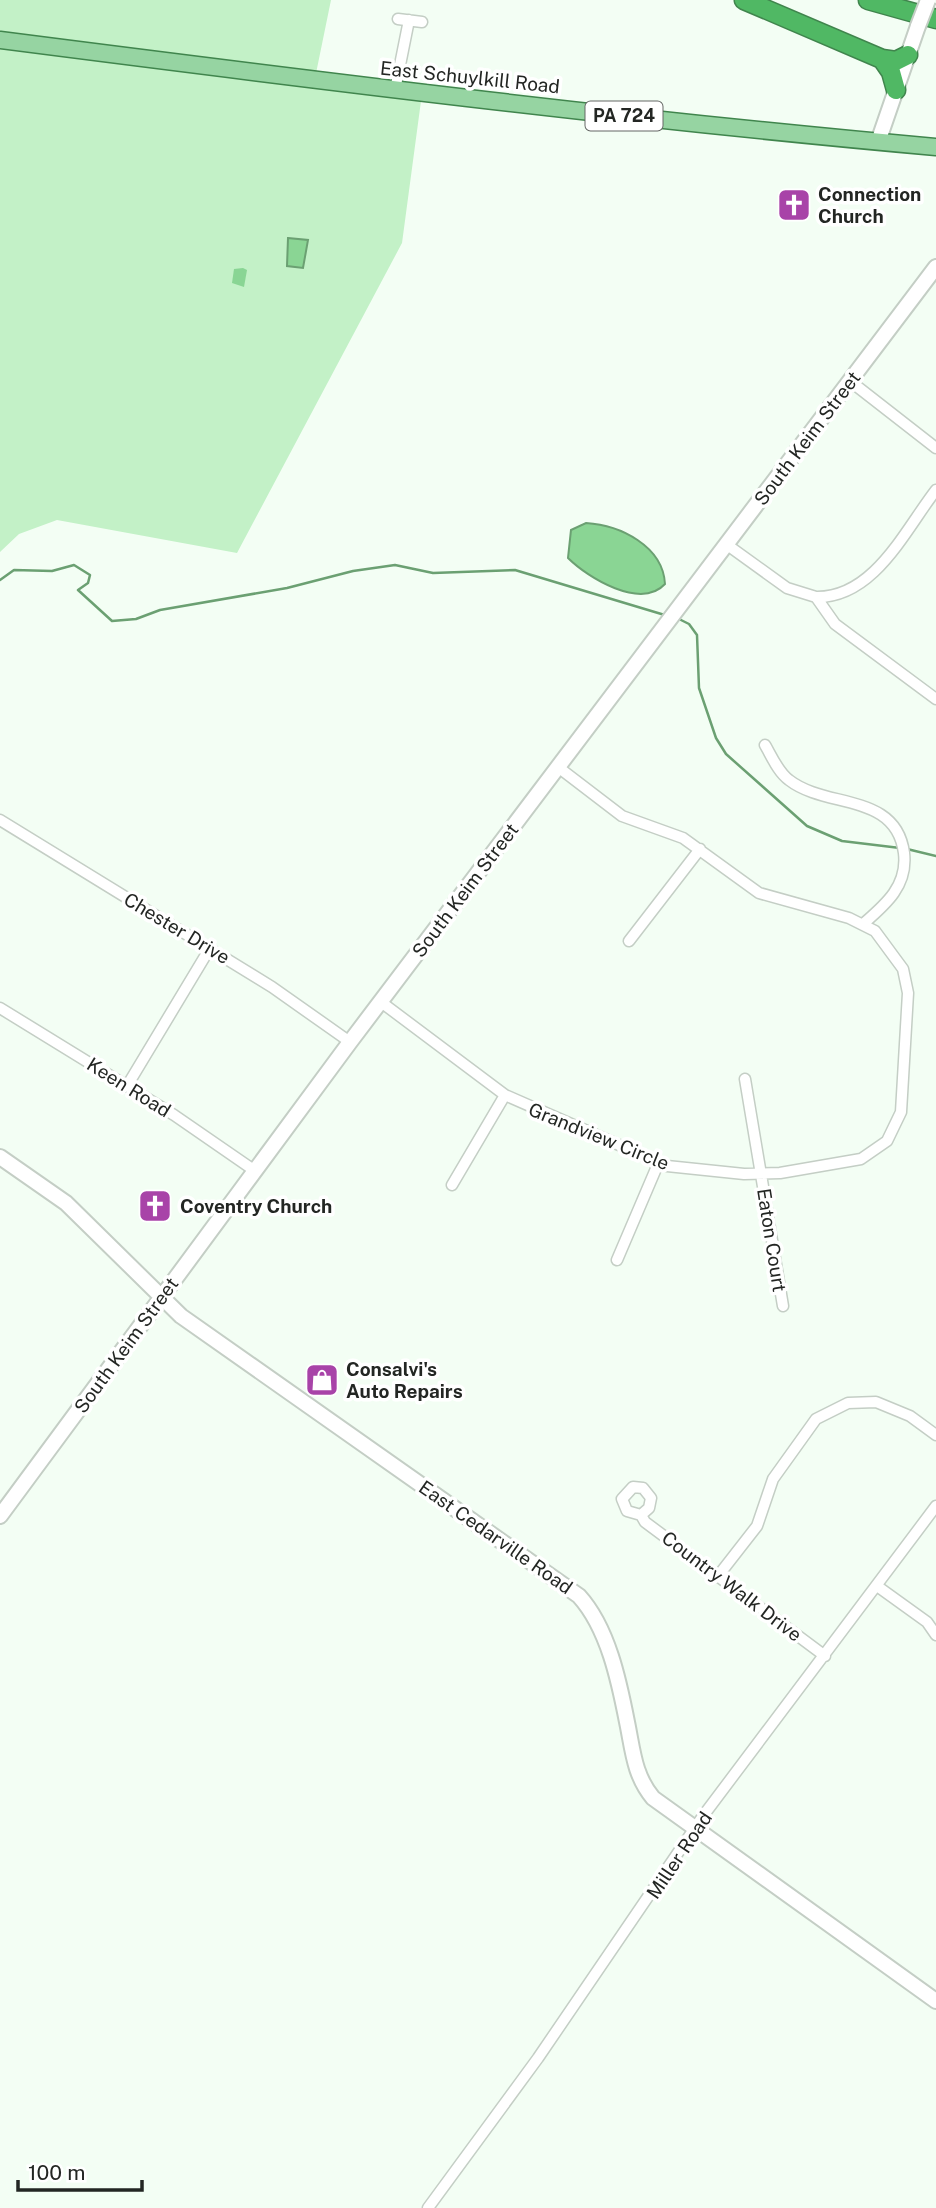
<svg xmlns="http://www.w3.org/2000/svg" width="936" height="2208" viewBox="0 0 936 2208" font-family="'Public Sans',sans-serif">
  <style>
    .green { fill: #c3f1c7 }
    .forest { fill: #89d594 }
    .water { fill: #8ad594; stroke: #6ba072; stroke-width: 2 }
    .lines { fill: none; stroke-linecap: round; stroke-linejoin: round }
    .stream { stroke: #6ba072; stroke-width: 2.5 }
    .street-casing { stroke: #c4cec5; stroke-width: 13 }
    .secondary-casing { stroke: #c4cec5; stroke-width: 18 }
    .primary-casing { stroke: #40854d; stroke-width: 19 }
    .highway-casing { stroke: #40854d; stroke-width: 21 }
    .street { stroke: #fff; stroke-width: 10 }
    .secondary { stroke: #fff; stroke-width: 14 }
    .primary { stroke: #96d4a2; stroke-width: 16 }
    .highway { stroke: #50b864; stroke-width: 18 }
    .secondary-bridge-casing { stroke: #c4cec5; stroke-width: 18; stroke-linecap: butt }
    .secondary-bridge { stroke: #fff; stroke-width: 14 }
    .labels { text-anchor: middle; stroke-width: 7; stroke-linejoin: round; paint-order: stroke }
    .shield { fill: #fff; stroke: #656765; stroke-width: 2 }
    .shield-label { font-size: 18px; font-weight: bold; fill: #232623 }
    .street-label { font-size: 19px; fill: #232623; stroke: #fff }
    .poi-label { font-size: 19px; font-weight: bold; fill: #232623; stroke: #fff; text-anchor: start }
  </style>
  <rect width="100%" height="100%" fill="#f3fef4"/>
  <path class="green" d="M0,0H331L313,88L421,101L402,243L237,553L57,520L19,534L0,552Z"/>
  <path class="forest" d="M243,268L247,270L244,287L232,283L234,269Z"/>
  <path class="water" d="M288,238L308,240L303,268L287,266Z
    M586,523C620,525 663,546 665,584C641,610 588,578 568,558L571,530Z"/>
  <g class="lines">
    <path class="stream" d="M0,580L14,570L52,571L74,565L90,575L88,583L78,590L112,621L136,619L160,610L287,588L353,571L395,565L433,573L515,570L668,616
      M677,618L689,624L697,635L699,688L716,738L726,754L807,826L842,841L900,848
      M907,849L936,856"/>
    <defs>
      <path id="street" d="M398,19L422,22
        M395,90L409,20
        M850,381L936,448
        M726,544L787,588L816,597L835,624L936,699
        M816,597C874,598 905,530 936,490
        M765,745C772,757 778,772 789,780C826,809 896,792 904,853C908,886 885,905 863,924
        M0,820L272,987L350,1042
        M629,941L700,849
        M381,1002L505,1095L667,1166L744,1174L780,1173L861,1159L887,1141L901,1112L908,993L903,969L875,931L849,918L759,893L683,838L622,816L558,767
        M0,1008L174,1115L255,1171
        M745,1079L783,1306
        M127,1086L210,948
        M452,1185L505,1095
        M617,1260L658,1164
        M641,1515L649,1508L651,1498L643,1488L633,1487L622,1499L627,1511L641,1515L645,1522L825,1656
        M718,1576L757,1526L773,1479L816,1419L848,1403L876,1402L910,1416L936,1435
        M877,1586L927,1622L936,1635
        M428,2208L538,2058L703,1816L936,1506"/>
      <path id="secondary" d="M878,142L918,26
        M0,1157L66,1203L181,1316L579,1596C608,1628 619,1681 627,1722C633,1751 634,1775 653,1798L936,2001
        M0,1516L350,1042L936,267"/>
      <path id="primary" d="M0,40C312,80 623,119 936,147"/>
      <path id="highway" d="M744,0L882,59L896,61L908,55
        M868,0L936,19
        M882,59L891,72L896,90"/>
    </defs>
    <use href="#street" class="street-casing"/>
    <use href="#secondary" class="secondary-casing"/>
    <use href="#primary" class="primary-casing"/>
    <use href="#highway" class="highway-casing"/>
    <use href="#street" class="street"/>
    <use href="#secondary" class="secondary"/>
    <use href="#primary" class="primary"/>
    <use href="#highway" class="highway"/>
    <defs>
      <path id="secondary-bridge" d="M918,26L928,0"/>
    </defs>
    <use href="#secondary-bridge" class="secondary-bridge-casing"/>
    <use href="#secondary-bridge" class="secondary-bridge"/>
  </g>
  <defs>
    <symbol id="church-square" viewBox="-11 -11 22 22"><rect x="-9" y="-9" width="18" height="18" rx="4" fill="#a843a8" stroke="#fff"/><path d="M-1.2-6h2.4v3.5h3.3v2.4h-3.3V6h-2.4V-.1h-3.3v-2.4h3.3Z" fill="#fff"/></symbol>
    <symbol id="shop-square" viewBox="-11 -11 22 22"><rect x="-9" y="-9" width="18" height="18" rx="4" fill="#a843a8" stroke="#fff"/><path d="M-5-2.5h2.3a2.7 3.5 0 0 1 5.4 0H5L5.5 6h-11ZM-1.5-2.5h3a1.5 2.3 0 0 0-3 0Z" fill="#fff"/></symbol>
  </defs>
  <g fill-rule="evenodd">
    <use href="#church-square" x="775" y="186" width="38" height="38"/>
    <use href="#church-square" x="136" y="1187" width="38" height="38"/>
    <use href="#shop-square" x="303" y="1361" width="38" height="38"/>
  </g>
  <g class="labels">
    <rect class="shield" x="585.5" y="101.5" width="77" height="29" rx="5"/>
    <g class="shield-label">
      <text x="624" y="122">PA 724</text>
    </g>
    <g class="street-label">
      <text transform="translate(470 77) rotate(6)" y="7">East Schuylkill Road</text>
      <text transform="translate(807 438) rotate(-53)" y="7">South Keim Street</text>
      <text transform="translate(465 890) rotate(-53)" y="7">South Keim Street</text>
      <text transform="translate(177 928) rotate(31)" y="7">Chester Drive</text>
      <text transform="translate(129 1087) rotate(32)" y="7">Keen Road</text>
      <text transform="translate(599 1136) rotate(22)" y="7">Grandview Circle</text>
      <text transform="translate(772 1240) rotate(81)" y="7">Eaton Court</text>
      <text transform="translate(126 1345) rotate(-54)" y="7">South Keim Street</text>
      <text transform="translate(496 1537) rotate(35)" y="7">East Cedarville Road</text>
      <text transform="translate(732 1586) rotate(37)" y="7">Country Walk Drive</text>
      <text transform="translate(679 1855) rotate(-56)" y="7">Miller Road</text>
    </g>
    <g class="poi-label">
      <text x="818" y="201">Connection<tspan x="818" dy="22">Church</tspan></text>
      <text x="180" y="1213">Coventry Church</text>
      <text x="346" y="1376">Consalvi's<tspan x="346" dy="22">Auto Repairs</tspan></text>
    </g>
  </g>
  <path d="M18 2180v10h124v-10" fill="none" stroke="#232623" stroke-width="3.5"/>
  <text x="28" y="2180" font-size="21" fill="#232623" stroke="#ffffff" stroke-width="5" paint-order="stroke">100 m</text>
</svg>
